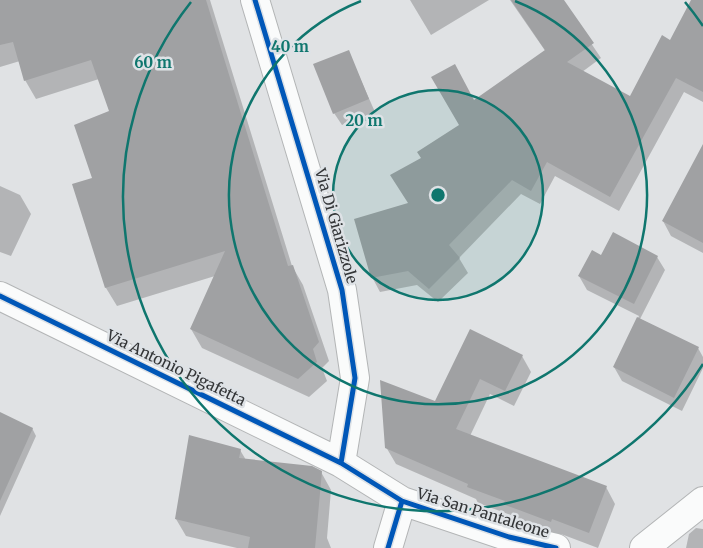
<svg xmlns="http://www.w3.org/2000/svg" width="703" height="548" viewBox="0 0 703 548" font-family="Merriweather,serif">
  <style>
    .shadow { fill: #0003 }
    .building { fill: #a0a1a3 }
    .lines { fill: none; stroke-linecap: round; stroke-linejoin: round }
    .minor-casing { stroke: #b3b5b6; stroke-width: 30 }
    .minor { stroke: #fafbfb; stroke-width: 28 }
    .cycleway-casing { stroke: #dee2e6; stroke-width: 8 }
    .cycleway { stroke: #0057b8; stroke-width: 5 }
    .ring { fill: none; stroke: #0f766e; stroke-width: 2.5 }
    .labels { text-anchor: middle; stroke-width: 5; stroke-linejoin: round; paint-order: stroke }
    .street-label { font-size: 15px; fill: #333537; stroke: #dee2e6 }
    .centre { fill: #0f766e; stroke: #dee2e6; stroke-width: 2.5 }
    .ring-label { font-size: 15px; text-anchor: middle; font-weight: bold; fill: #0f766e; stroke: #dee2e6; stroke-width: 5; stroke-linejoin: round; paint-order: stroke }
  </style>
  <rect width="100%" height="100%" fill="#e0e2e4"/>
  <path class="shadow" d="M0,0H210L292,266L303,285L329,361L322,368L327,381L309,397L202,348L191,329L215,276L117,306L106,288L93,178L110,112L99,79L36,99L25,80L20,61L0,67Z
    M410,0H489L431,35Z
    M510,0H562L601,58L582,72L630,98L671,42L693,0H703V102L684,92L619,211L555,176L540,204L521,194L459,258L468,273L438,302L417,285L380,292L372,277L409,204L422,159L460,125L474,102L546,52Z
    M348,51L375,112L342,125L334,113Z
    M703,147V253L671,236L663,221Z
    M0,186L20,195L31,214L11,256L0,252Z
    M602,257H657L665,270L640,319L698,348L703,357V368L682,411L622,381L614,367L639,316L587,290L579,276Z
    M522,356L531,372L514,406L490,394L470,436L606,487L615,504L598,548L561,534L560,538L514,520L511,515L478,503L476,499L396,464L386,447L435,403Z
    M32,428L36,436L0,516V429Z
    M240,450L246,460L321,472L331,490L327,538L331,548H237L186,536L176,519Z
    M696,528L703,529V548H686L689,534Z"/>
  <path class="building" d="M0,0H206L288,266L293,265L319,342L313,349L317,362L298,379L190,329L225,251L105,288L72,184L92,178L74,125L109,111L91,60L24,81L13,42L0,45Z
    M511,0H564L594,43L567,62L630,96L662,35L670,40L691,0H703V92L676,78L610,197L547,162L531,191L512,180L449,245L460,258L429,289L408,271L371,278L354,219L408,203L390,175L421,158L417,152L459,125L431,77L455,64L474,100L545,50Z
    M349,50L369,99L333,114L313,64Z
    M703,144V243L662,221Z
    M613,232L658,256L634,304L578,276L592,250L601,255Z
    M637,317L699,347L674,398L613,367Z
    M470,329L523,355L505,391L480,379L456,429L607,486L589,533L552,519L551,522L503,504L505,501L467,487L468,484L385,448L380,380L435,401Z
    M0,412L33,428L0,501Z
    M189,435L241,449L239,458L312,466L322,471L315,548H248L250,537L175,519Z"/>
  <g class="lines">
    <defs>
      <path id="minor" d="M255,0L342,290L355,378L341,463L402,501L388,548
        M0,296L341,463
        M402,501L509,537L556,548
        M644,548L703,501"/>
    </defs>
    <use href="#minor" class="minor-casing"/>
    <use href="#minor" class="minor"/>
    <defs>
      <path id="cycleway" d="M255,0L342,290L355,378L341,463L402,501L388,548
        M0,296L341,463
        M402,501L509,537L556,548"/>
    </defs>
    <use href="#cycleway" class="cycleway-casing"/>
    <use href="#cycleway" class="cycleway"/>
  </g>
  <circle cx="438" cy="195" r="105" fill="#0f766e" fill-opacity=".12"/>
  <g class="ring">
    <circle cx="438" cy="195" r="105"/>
    <path d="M515 1A209 209 0 1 1 361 1"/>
    <path d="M703 364A314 314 0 1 1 191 2M685 2A314 314 0 0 1 703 26"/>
  </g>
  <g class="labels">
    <g class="street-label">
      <text transform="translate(336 226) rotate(74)" y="5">Via Di Giarizzole</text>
      <text transform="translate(176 368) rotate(26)" y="5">Via Antonio Pigafetta</text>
      <text transform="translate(483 513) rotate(17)" y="5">Via San Pantaleone</text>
    </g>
  </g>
  <circle cx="438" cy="195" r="8" class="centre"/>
  <g class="ring-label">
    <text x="290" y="52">40 m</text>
    <text x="153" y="68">60 m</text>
    <text x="364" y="126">20 m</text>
  </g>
</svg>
